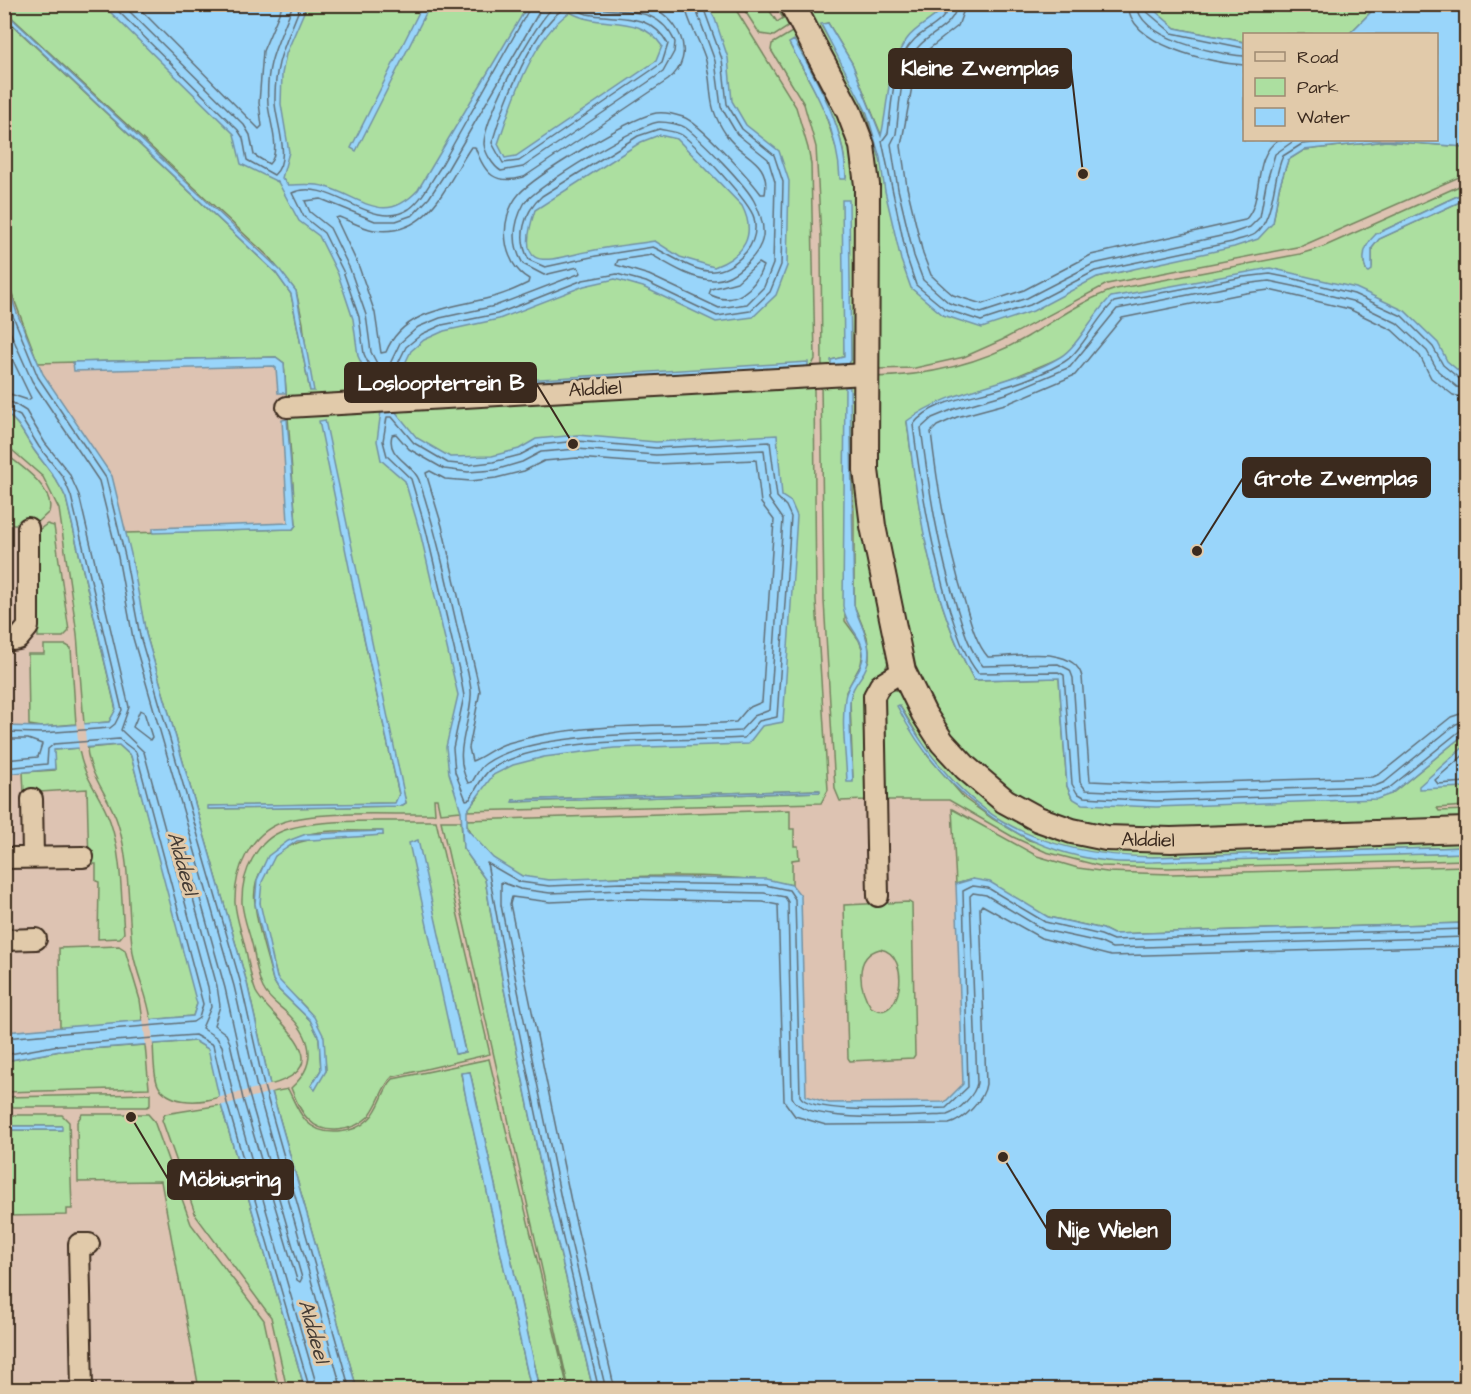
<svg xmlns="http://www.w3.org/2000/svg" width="1471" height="1394" viewBox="0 0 1471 1394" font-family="'Architects Daughter',sans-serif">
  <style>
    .green { fill: #acdfa0; stroke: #74845f; stroke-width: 1.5; fill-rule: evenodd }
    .water { fill: #99d5fa; stroke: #7391a2; stroke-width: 1.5; fill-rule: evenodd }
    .pier { fill: #ddc3b2 }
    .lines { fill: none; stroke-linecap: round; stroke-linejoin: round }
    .shore { stroke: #616e76; stroke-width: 1.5 }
    .minor-casing { stroke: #3b2a1e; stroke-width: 24 }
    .tertiary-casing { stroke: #3b2a1e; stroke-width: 28 }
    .minor { stroke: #e1caaa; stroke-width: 20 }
    .tertiary { stroke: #e1caaa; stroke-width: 24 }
    .labels { text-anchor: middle; stroke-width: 6; stroke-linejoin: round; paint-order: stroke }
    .street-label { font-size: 20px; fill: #3b2a1e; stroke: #e1caaa }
    .water-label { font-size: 21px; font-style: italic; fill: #443b34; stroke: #e1caaa }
    .leader { fill: none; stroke: #3b2a1e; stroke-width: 2 }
    .callout-dot { fill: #3b2a1e; stroke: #e1caaa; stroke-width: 2 }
    .callout { fill: #3b2a1e; stroke: #3b2a1e; stroke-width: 2 }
    .callout-label { font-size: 21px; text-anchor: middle; font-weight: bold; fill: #fff }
  </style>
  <rect width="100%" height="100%" fill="#ddc3b2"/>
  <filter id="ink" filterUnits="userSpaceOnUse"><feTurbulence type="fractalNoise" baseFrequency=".0167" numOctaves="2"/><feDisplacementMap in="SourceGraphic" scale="12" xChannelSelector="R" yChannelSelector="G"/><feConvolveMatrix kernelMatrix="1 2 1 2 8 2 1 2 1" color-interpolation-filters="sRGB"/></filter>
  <g filter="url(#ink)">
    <path class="green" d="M817,4L944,5L940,12L926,23L882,137L852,63L828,23L821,25L859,93L880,158L1097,277L1129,270L1273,223L1279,188L1288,160L1304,150L1386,141L1466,147V174L1302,246L1107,284L1002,340L964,357L915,368L876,369L872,177L799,5H808L810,8Z
      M5,5H733L796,107L808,148L811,164L815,359L809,371L814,390L816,600L828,790L821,803L466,811L478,797L459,798L461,811L440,813L437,799H434L435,813L433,814C392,815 320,810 283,822C250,833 234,870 235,903C236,918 242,933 245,947C249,962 250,978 256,992C269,1018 346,1064 270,1085L247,983L146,634L125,533L293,529L296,525L284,363L276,357L38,363L5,275L4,17L276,273L291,294L310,391L303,323L296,291L269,257L5,11ZM357,606L406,803L401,806L209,809V806L395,803L399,794ZM819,790L820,792L513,802V800Z
      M741,5H766L777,22L783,18L775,5H784L791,25L774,36L760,34Z
      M1147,5H1378L1349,34H1244V42L1175,28Z
      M792,32H795L822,74L853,152L859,192L858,366L822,372L821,237L816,147L804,104L771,50L772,44ZM789,43C820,86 844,123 846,178L822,104ZM848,200L851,360H831L844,357Z
      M1466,183V192L1376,234L1364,262L1366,270L1372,268V248L1379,239L1466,199V387L1081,349L907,422C919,512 930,598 974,680L1059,678L1067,786L1072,798L1391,794L1466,733V806L1437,808L1439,811L1466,810V823L1110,834L1023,804L954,747L919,691L880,526L873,377C927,376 980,364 1027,337C1056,320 1084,299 1116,289L1300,254L1323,247Z
      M856,379L888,663L883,673L867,800L840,801L835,789L824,601L821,383ZM849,387L854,513V605L867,637L869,651V660L853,688L850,701L853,781L846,692L861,664L863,651L859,640L845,621Z
      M5,413C20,422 24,436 34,450C46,467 58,479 66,498L116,710L109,722L84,724L77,634L59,509L43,477L5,444Z
      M4,453C20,465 56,489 49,512L36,524H5Z
      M47,524L54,526L69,631L63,637H38L36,532Z
      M44,645H66L71,648L76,724L42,727L29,725L28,654H44Z
      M890,689L901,691L927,729L1067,836L1466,837V847L1153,857C1138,857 1122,858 1107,857C1047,850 983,820 944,774C926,753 914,727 899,705L928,756L965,799L993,819L1029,840L1107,861L1466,853V860L1168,868L1100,866L1046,852L1013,837L949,800H882L883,696Z
      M119,745L131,756L195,990L197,1004L193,1016L151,1020C148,996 137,976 133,953C127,910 131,865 118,824C110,797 89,776 87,748Z
      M79,748C82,776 101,795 110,821C122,856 121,897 124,933L120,938L98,939L99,882L96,881V864H89L87,789L24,793L23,772L55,770L53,750Z
      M952,809L1037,856L1078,868L1107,872L1171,874L1466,866V923L1113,934L1103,929L1048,917L973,879L956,884Z
      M790,810V829H794V846H798L799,859L792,860V885C742,875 670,875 618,877C588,878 552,885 522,876C501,870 469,842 466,820Z
      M436,821L490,1054L392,1077C381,1088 379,1105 368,1117C353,1131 324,1136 309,1120C300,1112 295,1098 291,1088C316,1066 314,1041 291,1017C282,1007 269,1001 263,988C257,976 256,961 253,948C250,934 243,918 242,903C241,873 256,840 285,830C321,817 396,822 436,821ZM382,831L383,835C334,837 254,829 260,902C261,927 272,954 277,978C282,989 292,994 300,1002C322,1023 324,1043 326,1071L311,1086L321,1070L319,1038L310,1020L279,990L273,980C267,955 257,929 255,903C253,890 257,875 265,864C293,823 337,832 382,831ZM417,840L465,1051V1052L456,1054Z
      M441,821H461L463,848L485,879L503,984L550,1211L593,1389H569Z
      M909,902L912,904L915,1055L913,1058L850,1061L848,1058L844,905ZM880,949C913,954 901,1027 871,1007C859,990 853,956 880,949Z
      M119,946L125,950L140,1000L143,1021L60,1028L59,948Z
      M195,1041L209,1049L220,1097C203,1102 173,1106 159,1087C153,1078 154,1055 153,1044Z
      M145,1045L149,1088L5,1092V1061L60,1051Z
      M489,1059L568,1389H540L470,1072L461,1074L531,1389H357L272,1092L288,1089C293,1099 298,1112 306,1121C322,1138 354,1134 369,1119C381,1108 382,1090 393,1079Z
      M150,1094V1105L147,1107H5V1097Z
      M221,1105L305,1389H287L271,1317L196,1216L162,1120L165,1114Z
      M82,1114H148L154,1121L191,1224L264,1320L279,1389H199L161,1181L78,1182L77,1122Z
      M4,1115H62L69,1122L72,1209H67V1215L5,1216V1130H61V1126H5Z"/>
    <path class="water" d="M423,4L430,5L356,151L351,148Z
      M1147,4L1175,28L1244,42V140H1436V34H1349L1378,5H1466V147L1386,141L1304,150L1288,160L1279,188L1273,223L1258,239L1234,247L1097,277L1033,311L982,328L943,315L911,288L901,260L885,191L880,158L867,113L821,24L828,23L852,63L881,136C889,103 886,66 907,39C917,25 936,20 944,5Z
      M103,5H307L286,54L282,74L281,104L289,152L282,178L288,185C300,185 315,183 326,187C363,198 384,226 418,190L528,5H707L715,19L728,58L732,101L746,125L779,151L789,181L787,266L776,295L753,317L716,322L643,287L615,279L584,286L499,319L444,331L424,340L411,351L390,395V405L417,438L450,457L492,456L519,449L536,439L577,435L656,442L777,435L782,496L791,502L797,516L783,722L762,726L748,744L614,748L544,757L513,765L493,775L467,811V829L493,858L522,876L549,880L622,877L766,879L792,885L801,896L806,1096L829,1103L945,1102L963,1084L956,884L973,879L990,882L1048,917L1103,929L1113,934L1466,923V1389H593L550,1211L503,984L485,879L463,848L461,811L449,773L446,747L458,695L420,532L405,481L381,460L377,441L383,396L369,380L358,356L353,319L338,274L319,236L299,221L278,182L241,164L234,134ZM570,12C600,30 640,12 662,46L656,61L516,156L505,158L498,144C512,102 532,38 570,12ZM659,135L677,139L742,206C757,235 744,256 714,267L680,257L655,241C635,244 615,246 595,250C552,258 512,279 535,210L641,142Z
      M4,11L280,270L296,291L314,391H310L291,294L276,273L5,17Z
      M794,40C819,84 845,127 846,179H840C838,128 813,86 789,43Z
      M1466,192V199L1379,239L1372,248V270L1369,272L1366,270C1361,256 1365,244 1376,234Z
      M842,200H849L851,360L847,367H831V360L844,357Z
      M1270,268L1356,288L1405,311L1438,343L1447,361L1466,377V733L1391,794L1377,799L1156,807L1082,804L1072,798L1067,786L1059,678L974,680C930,598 918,511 907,421C952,387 1012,386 1060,357C1077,348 1094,312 1111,297Z
      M4,275L17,313L43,374L112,476L131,554L146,634L247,983L270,1085L357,1389H305L221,1105L208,1049L195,1041L60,1051L5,1061V1032L193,1016L197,1004L131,756L119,745L54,750L55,769L5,774V726L42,727L109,722L116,709L66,498C58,479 46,467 34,450C24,436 20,422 5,413Z
      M276,357L284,363L286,393H278L276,368L273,366L74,371L73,362Z
      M808,362V368L429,392L428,386Z
      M845,387H850L854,605C861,628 877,649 864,672C858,682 851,689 850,701C849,728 852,755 853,782H847C846,755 841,725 845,698C847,681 865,669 863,652C862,636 846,627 843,606Z
      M287,419L296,525L293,529L153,533V528L288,523L282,420Z
      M325,420L406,803L401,806L208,809V806L395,803L399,794L357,606L319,421Z
      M899,705C959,813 1029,855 1153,857L1466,847V853L1153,862C1137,862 1122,863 1107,861C1012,850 939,788 897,706Z
      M1466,745V787L1419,789V786Z
      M820,790V792L512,802L513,800Z
      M383,831V835L297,841L275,856L262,882L260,903L277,978L314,1017L324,1037L326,1071L315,1090L311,1086L321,1070L319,1038L310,1020L279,990L273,980L255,904L257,880L268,856L288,841L306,834Z
      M418,840L465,1052L455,1054L409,843Z
      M470,1072L540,1389H531L466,1098L461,1073Z
      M5,1126H62V1130H5Z"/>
    <path class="pier" d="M76,721H84L87,751H79Z
      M151,1017L153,1047L146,1048L143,1018Z
      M273,1084L275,1091L219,1106L217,1098Z"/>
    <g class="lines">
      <path class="shore" d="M111,4L238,130L243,138L247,160L274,175C292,159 276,123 275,103C274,59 287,43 301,4
        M122,4L244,125L250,135L254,155L269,164C282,152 269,120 268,104C265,60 279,43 293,4
        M135,4L259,129L262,126L259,103L263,51L283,4
        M532,4L440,168C431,181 422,200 409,209C371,233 330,176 292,193L304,217L324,233L343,271L359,317L364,354L374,376L384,387L387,386L406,347L422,334L442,325L497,314L583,280L617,274L646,282L717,316L750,311L770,292L781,265L783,182L774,155L742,129L727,104L722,59L702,4
        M540,4L538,14L446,172L429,198L413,215L396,221H375L321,199L305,201L310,212L330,228L350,269L366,315L371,352L382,373L386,372L400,343L418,327L440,318L495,306L581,273L578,267L544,275L523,264C512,245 513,224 524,204C532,189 642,122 659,122C667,122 680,124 686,128C702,140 745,184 754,201C760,212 764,224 763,236C760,256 734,279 715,280C694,281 669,265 652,255L618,260L616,265L649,275L719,308L747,304L764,287L773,264L775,182L768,159L737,134L721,107L715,61L694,4
        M557,4C535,20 484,117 484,144C485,153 493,166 501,171L523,167L663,72L674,52L675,42C656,0 617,17 584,4
        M644,4C677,14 700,54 668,80L524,177C495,185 485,175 475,147H471C446,184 429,238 374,230C362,228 350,221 339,217L336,218L359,267L375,313L381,353L386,352C403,310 450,308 489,298C502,295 516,289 528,283L529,279C501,263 498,218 519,194C536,175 626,121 652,114C661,111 674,114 683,117C699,122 750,179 761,194H765C771,160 742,158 727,136C705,104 714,94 706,61C702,44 686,20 685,4
        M949,4C947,22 925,29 914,40C892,61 892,104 888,133L882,141L907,258L916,285L945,309L981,321L1030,305L1095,271L1232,242C1239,239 1249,238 1255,234C1275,219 1272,178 1283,156L1302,144L1349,140
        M957,4C955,25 933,32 920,45C899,64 900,107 896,134L891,144L898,189L914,256L923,280L949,303L981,313L1027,298L1093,264L1230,234L1250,227L1260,217L1266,184L1275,154L1295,140
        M966,4L958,26L925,52L916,65L901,146L907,187L923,254L931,275L946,289L953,295L982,304L1024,290L1091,255L1245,220C1265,200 1251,158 1278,140
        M1128,4C1129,46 1212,63 1244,65
        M1137,4C1138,39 1217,54 1244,56
        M1144,4L1146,11L1172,33L1244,48
        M569,6C576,8 580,12 587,14C618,20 650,11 668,44L662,63L519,161L503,163L492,143C502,108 535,20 569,6Z
        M659,129C666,131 676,131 682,135C696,145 750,202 754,218C757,231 754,242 746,252C714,289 688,264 653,247L596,256L545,267L529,260C517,238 523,213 542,196L638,136Z
        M758,263L763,266C755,289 734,308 709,294L711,289L737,282Z
        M4,294L38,377L106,478L125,556L140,636L241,984L264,1086L350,1390
        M4,318L32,381L99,481L118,557L133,638L234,986L257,1088L342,1390
        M4,342L31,398L28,400L4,392
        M1466,382L1461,380L1443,365L1433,347L1402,316L1354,294L1295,279L1270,274L1243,277L1114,302C1097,317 1081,352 1064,362C1045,373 1022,382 1001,388C973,397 931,400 913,425C921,488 931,549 950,611C957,632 964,656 978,673L1058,672L1064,675L1072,784L1077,793L1084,797L1156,801L1376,793L1388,789L1461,730L1466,729
        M1466,389L1457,387L1438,371L1427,351L1397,323L1352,301L1293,286L1269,281L1244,284L1117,309L1070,367L1006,394L954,409L932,418L921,428C929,489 938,549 957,608C963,627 969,650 983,666L1058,664L1070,670L1073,678L1080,782L1086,790L1156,793L1375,786L1385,782L1456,724L1466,721
        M1466,398L1453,395L1431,378L1420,356L1392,330L1349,309L1291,295L1269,290L1246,293L1122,318L1075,375L1009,403L957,417L937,426L931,432C938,492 948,549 966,606C971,623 976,643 988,657C1014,657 1075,644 1082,677L1090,781L1156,784L1373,777L1380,774L1451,717L1466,712
        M4,401L13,403L26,411L45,443L69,473L79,495L129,707L121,730L144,752L208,987L211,1007L202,1028L217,1038L222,1046L235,1102L318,1390
        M4,408L20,416L39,447L63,477L71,496L122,710L115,724L110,728L42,733L4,732
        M387,417H392L414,443L448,463L468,465L493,462L520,455L539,445L577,441L656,448L770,442L777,497L786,506L791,517L777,717L759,721L744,738C678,742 544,734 491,769C482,775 476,790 470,799L466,800L455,772L453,748L464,696L460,674L426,530L411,479L387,456L383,441Z
        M396,434L409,449L444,469L468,472L495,470L522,462L541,452L577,449L656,455L764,450L769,499L783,519L770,710L754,716L740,731C678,735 534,728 485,764C479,768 476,776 472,782L468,783C452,752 470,727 471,696C472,689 469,680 468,673C452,608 440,542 419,480C412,462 386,457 392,435Z
        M577,458L656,464L756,460L761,503L774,520L762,702L748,708L736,722C659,728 583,721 508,743C495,746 484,757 472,761L469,748L480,691L442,526L426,473L430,471L445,479L471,481L496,478L524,471L544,461Z
        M140,710L144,712L152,737L150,740L133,727Z
        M4,739H28L42,744L38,757L4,760
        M1466,753L1435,780L1438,784L1466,782
        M4,768L47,764L48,749L54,744L119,739L136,752L203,1004L199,1018L193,1022L4,1038
        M180,836L183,838L225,988L248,1091L302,1278L300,1282L297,1280L243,1099L230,1043L226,1034L214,1025L220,1006L217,986L177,840Z
        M4,1055L59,1045L195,1035L213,1045L227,1103L310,1390
        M599,1390L556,1209L509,983L487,863L520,882L549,886L622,883L765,885L789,890L795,899L800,1096C810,1116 921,1108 946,1108L968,1087L963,891L973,886L988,888L1045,922L1101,935L1113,940L1466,929
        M606,1390L563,1208L516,981L501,905V882L520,889L550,893L622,890L764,893L785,897L788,902L792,1097C802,1126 919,1116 947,1115C959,1111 975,1095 977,1083L970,896L973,893L986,895L1044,930L1099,942L1112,948L1466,937
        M615,1390L572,1206L510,904L512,897L550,902L622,899L763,902L778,905L784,1101L795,1116L826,1125L949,1124C964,1120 984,1100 986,1084L980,908L982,905L1041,938L1111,956L1466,946"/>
      <defs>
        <path id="minor" d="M287,407L866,374
          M4,641L18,639L28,627V528
          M32,799L33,857
          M4,858L83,857
          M878,896L874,696L880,685L903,671
          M4,940L36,939
          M82,1390L79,1244H89"/>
        <path id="tertiary" d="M792,4L849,112L862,146L867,185L866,470L873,526L903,671L924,714L942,742L966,768L1005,801L1038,819L1072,831L1106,838L1171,840L1466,830"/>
      </defs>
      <use href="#minor" class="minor-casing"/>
      <use href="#tertiary" class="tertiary-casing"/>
      <use href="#minor" class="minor"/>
      <use href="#tertiary" class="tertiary"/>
    </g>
  </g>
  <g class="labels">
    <g class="street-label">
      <text transform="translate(595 388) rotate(-3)" y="7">Alddiel</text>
      <text transform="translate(1148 839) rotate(1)" y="7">Alddiel</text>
    </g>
    <g class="water-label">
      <text transform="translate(183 863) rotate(74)" y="7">Alddeel</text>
      <text transform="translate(314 1331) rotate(74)" y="7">Alddeel</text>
    </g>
  </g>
  <path class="leader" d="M1083 174L1071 68M573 444L536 383M1197 551L1243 478M131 1117L168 1179M1003 1157L1047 1229"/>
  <g class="callout-dot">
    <circle cx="1083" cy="174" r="6"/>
    <circle cx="573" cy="444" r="6"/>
    <circle cx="1197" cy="551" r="6"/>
    <circle cx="131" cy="1117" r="6"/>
    <circle cx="1003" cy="1157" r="6"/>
  </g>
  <g class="callout">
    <rect x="889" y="49" width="182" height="39" rx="6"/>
    <rect x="345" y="363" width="191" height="39" rx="6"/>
    <rect x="1243" y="458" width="187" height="39" rx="6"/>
    <rect x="168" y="1160" width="125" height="39" rx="6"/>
    <rect x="1047" y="1210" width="123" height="39" rx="6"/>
  </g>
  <g class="callout-label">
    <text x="980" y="75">Kleine Zwemplas</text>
    <text x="441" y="390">Losloopterrein B</text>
    <text x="1336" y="485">Grote Zwemplas</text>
    <text x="230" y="1186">Möbiusring</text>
    <text x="1108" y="1237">Nije Wielen</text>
  </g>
  <rect width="1471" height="1394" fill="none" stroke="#e1caaa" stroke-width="24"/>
  <rect x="12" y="12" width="1447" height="1370" fill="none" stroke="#3b2a1e" stroke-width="2" filter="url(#ink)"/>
  <rect x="1243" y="33" width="195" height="108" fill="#e1caaa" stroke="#9f8a72" stroke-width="1.5"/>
  <rect x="1255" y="52" width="30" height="9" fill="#e1caaa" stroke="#9f8a72" stroke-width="1.5"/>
  <text x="1297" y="63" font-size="18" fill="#3b2a1e">Road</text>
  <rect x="1255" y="78" width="30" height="18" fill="#acdfa0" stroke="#9f8a72" stroke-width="1.5"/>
  <text x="1297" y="93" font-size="18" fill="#3b2a1e">Park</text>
  <rect x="1255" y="108" width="30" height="18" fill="#99d5fa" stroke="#9f8a72" stroke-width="1.5"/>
  <text x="1297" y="123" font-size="18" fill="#3b2a1e">Water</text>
</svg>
